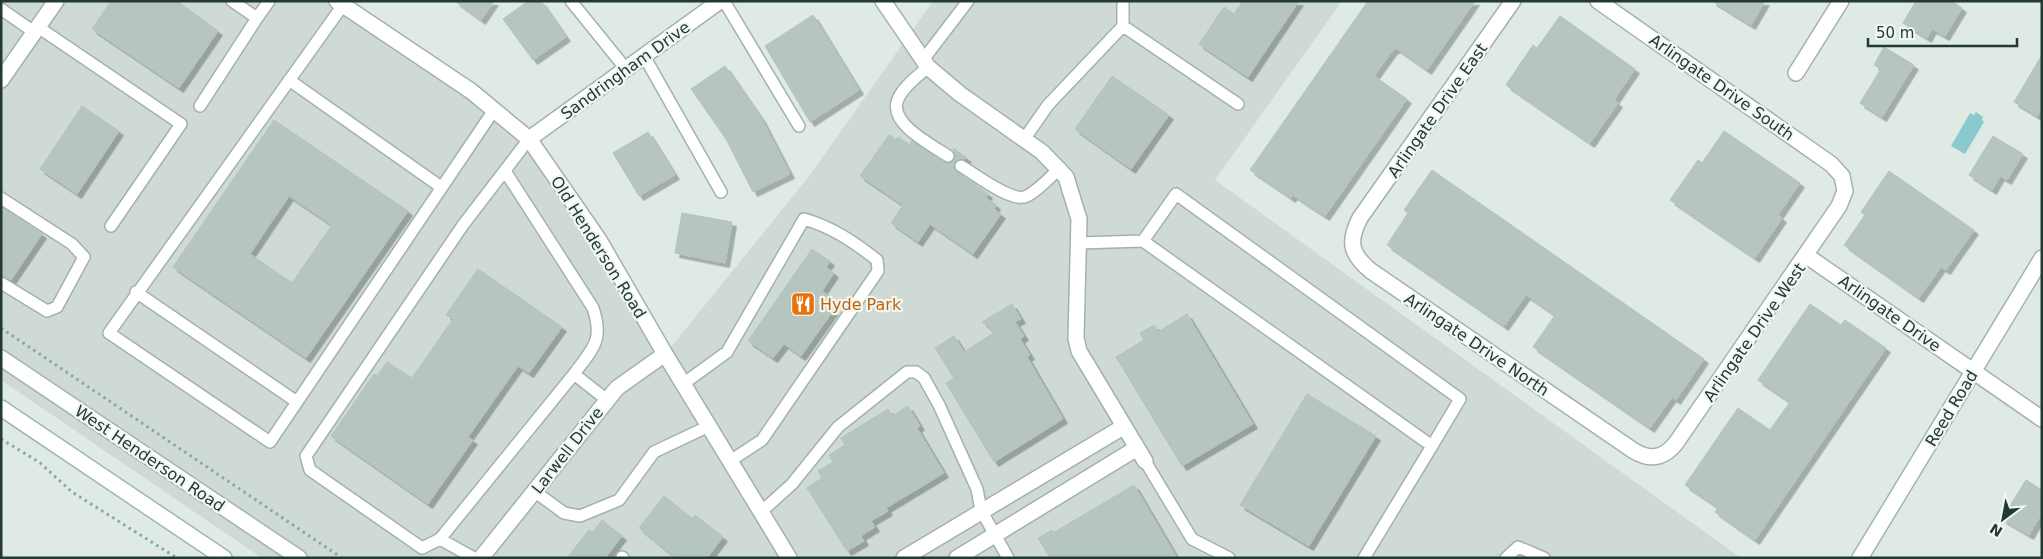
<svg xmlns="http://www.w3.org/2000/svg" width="2043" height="559" viewBox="0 0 2043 559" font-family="'DejaVu Sans',sans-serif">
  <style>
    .built { fill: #cfdad4 }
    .water { fill: #8ac9cd }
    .building { fill: #b6c5be; stroke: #b3c4bb; fill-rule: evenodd; filter: url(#shadow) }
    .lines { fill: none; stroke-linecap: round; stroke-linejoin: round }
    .lane-casing { stroke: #a3b2ab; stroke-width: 14 }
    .street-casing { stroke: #a3b2ab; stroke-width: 18 }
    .secondary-casing { stroke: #a0b6ac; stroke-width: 18 }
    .path { stroke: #82ad9b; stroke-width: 3; stroke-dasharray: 2.5 4; stroke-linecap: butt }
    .lane { stroke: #fff; stroke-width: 11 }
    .street { stroke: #fff; stroke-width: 15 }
    .secondary { stroke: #fff; stroke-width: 15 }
    .labels { text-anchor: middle; stroke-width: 4.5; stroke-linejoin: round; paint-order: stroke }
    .street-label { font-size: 16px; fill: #223a31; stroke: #f1f7f3 }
    .food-label { font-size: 16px; fill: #c56008; stroke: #f1f7f3; text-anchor: start }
  </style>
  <defs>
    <filter id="shadow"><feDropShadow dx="4.5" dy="4.5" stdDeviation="0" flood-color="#0004"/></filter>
  </defs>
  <rect width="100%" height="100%" fill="#e0eae5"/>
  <path class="built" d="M1,1H333L508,126L549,174L667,352L810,175L933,1H1342L1215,180L1741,558H262L1,380Z"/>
  <path class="water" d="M1976,112L1983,117L1982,120L1984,122L1965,154L1951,146L1970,113L1974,115Z"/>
  <path class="building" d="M111,1H177L218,31L179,88L92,29Z
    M455,1H494L481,20Z
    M528,1H541L566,37L533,60L503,19Z
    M1243,1H1299L1248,77L1199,44L1224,7L1234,14Z
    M1368,1H1475L1427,70L1396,48L1392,51L1374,76L1407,99L1325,216L1293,195L1291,198L1250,170Z
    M1712,1H1765L1751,25Z
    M1916,1H1952L1962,8L1945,36L1932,29L1927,38L1903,23Z
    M813,15L859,90L810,122L765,46Z
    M1560,16L1635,69L1614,100L1618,103L1590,143L1506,85L1533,45L1537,48Z
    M1884,47L1914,65L1882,117L1860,103L1881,69L1874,65Z
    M2042,55V108L2037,116L2014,102Z
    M725,66L761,118L790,174L753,192L726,139L691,89Z
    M1112,76L1169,115L1131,169L1075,129Z
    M82,106L119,131L77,194L40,169Z
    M274,120L408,211L306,358L173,267ZM289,196L332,225L292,283L250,254Z
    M1724,131L1800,183L1778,215L1782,218L1755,258L1670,200L1698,160L1702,163Z
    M648,132L675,175L639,196L613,153Z
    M889,135L896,140L898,137L910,145L912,141L943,162L948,163L954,160L955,156L953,148L967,158L955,162V170L988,194L986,198L996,205L994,209L1001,214L973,254L930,224L918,242L891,223L903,205L860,176Z
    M1993,136L2023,154L2007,180L2000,176L1992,190L1969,175Z
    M1432,170L1704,359L1676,400L1672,397L1650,428L1533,347L1555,315L1526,295L1504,326L1387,245L1408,213L1404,210Z
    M1889,171L1974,230L1946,270L1941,267L1919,298L1844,245L1865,215L1861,212Z
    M1,207L42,234L11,280L1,276Z
    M682,213L732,222L725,263L675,253Z
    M812,249L830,261L826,267L834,273L822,291L835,300L829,308L833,311L801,356L784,344L773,358L748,341Z
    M478,269L562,327L529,373L518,366L468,437L473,440L428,504L331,436L374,374L377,376L387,362L412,378L453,319L446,315Z
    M1012,304L1021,319L1015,322L1024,336L1020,339L1030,355L1027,357L1063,419L994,462L946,383L954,378L935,348L954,336L964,352L995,332L982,322Z
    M1810,304L1841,325L1845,320L1886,348L1755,540L1715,512L1718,507L1685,485L1738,408L1770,430L1790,402L1758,380Z
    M1187,314L1253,424L1182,466L1116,357L1144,340L1140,333L1154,325L1158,332Z
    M1307,394L1376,436L1309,546L1240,505Z
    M908,406L920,426L917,428L944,473L886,508L888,511L871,521L875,527L861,536L864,541L847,551L807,488L822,478L818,471L833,462L829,455L845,445L841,438L888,409L892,416Z
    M2026,480L2042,490V513L2029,535L2002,519Z
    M1134,485L1177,558H1050L1038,538L1052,530L1053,533Z
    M664,496L693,519L695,515L723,537L707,558H676L639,528Z
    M602,520L622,536L605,558H567L589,530L593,532Z"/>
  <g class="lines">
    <defs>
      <path id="lane" d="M232,1L257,18L269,1
        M571,1L626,69
        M724,1L799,126
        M343,5L109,333L270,442L494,110
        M1,9L34,32
        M1123,26V1
        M38,27L181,124L111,226
        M644,56L721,192
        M923,60L968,1
        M928,67C918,76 901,88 897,102C891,125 932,145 948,156
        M289,80L441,187
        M200,106L257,18
        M1025,138L1048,105L1123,26L1238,104
        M961,166C975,174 1013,204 1027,196C1039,190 1050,177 1060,168
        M505,171L593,308C604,341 593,348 574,374L607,400
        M1,198L72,244L84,257L57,307L47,311L1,283
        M1143,241L1176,194L1460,399L1432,446
        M1079,243L1143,241L1432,446L1364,558
        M136,292L297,402
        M683,384L727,352L804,219C832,227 854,242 877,260L878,271L762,440L730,461
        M1145,461L1192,539L1229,558
        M534,491L564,513L580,516L619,500L654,452L709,426
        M761,512L792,484L838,427L907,372H916L924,378L939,405L977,489L981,510L1008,558
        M440,539L574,374
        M622,557L623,558
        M474,558L440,539L422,548L310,470L306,456L463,225L529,139
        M1506,558L1518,547L1544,558"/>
      <path id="street" d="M337,1L471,91L529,139L599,240L665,354L789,558
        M883,1L928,67L960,94L1042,152L1066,177L1079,219L1076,338L1079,351L1145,461
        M1513,1L1360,218C1348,241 1350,254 1371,271L1634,451C1651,461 1664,458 1676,443L1839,206L1845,191L1842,176L1831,164L1598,1
        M1796,73L1841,1
        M1,80L56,1
        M529,139L720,1
        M1807,256L2042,419
        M481,558L617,388L665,354
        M904,558L1123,427
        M957,558L1137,448"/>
      <path id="secondary" d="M1,358L299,558
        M1,408L224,558
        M1860,558L2042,258"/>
    </defs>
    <use href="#lane" class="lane-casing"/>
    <use href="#street" class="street-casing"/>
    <use href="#secondary" class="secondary-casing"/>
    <path class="path" d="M1,328L342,558
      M1,439L39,462L72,492L177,558"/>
    <use href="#lane" class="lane"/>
    <use href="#street" class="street"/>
    <use href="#secondary" class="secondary"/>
  </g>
  <defs>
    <symbol id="restaurant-square" viewBox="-11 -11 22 22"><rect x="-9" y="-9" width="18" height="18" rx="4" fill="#e8710a" stroke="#f1f7f3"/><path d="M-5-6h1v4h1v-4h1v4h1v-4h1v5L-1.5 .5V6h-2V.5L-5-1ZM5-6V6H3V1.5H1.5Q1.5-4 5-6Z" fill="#fff"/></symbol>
  </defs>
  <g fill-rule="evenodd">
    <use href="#restaurant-square" x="789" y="290" width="28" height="28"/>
  </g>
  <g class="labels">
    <g class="street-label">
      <text transform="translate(625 70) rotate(-36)" y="6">Sandringham Drive</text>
      <text transform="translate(1722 87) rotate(35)" y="6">Arlingate Drive South</text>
      <text transform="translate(1437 110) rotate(-55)" y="6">Arlingate Drive East</text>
      <text transform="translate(599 247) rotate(58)" y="6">Old Henderson Road</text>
      <text transform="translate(1890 313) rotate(35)" y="6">Arlingate Drive</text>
      <text transform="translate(1754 332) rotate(-55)" y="6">Arlingate Drive West</text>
      <text transform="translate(1477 344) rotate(34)" y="6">Arlingate Drive North</text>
      <text transform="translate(1951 408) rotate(-59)" y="6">Reed Road</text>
      <text transform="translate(567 450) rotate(-52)" y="6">Larwell Drive</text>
      <text transform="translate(150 458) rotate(34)" y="6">West Henderson Road</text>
    </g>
    <g class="food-label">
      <text x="820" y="310">Hyde Park</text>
    </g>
  </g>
  <rect width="2043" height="559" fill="none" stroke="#223a31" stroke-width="5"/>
  <g transform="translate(2003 519) rotate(212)" stroke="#f1f7f3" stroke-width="4" paint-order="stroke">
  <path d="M0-4L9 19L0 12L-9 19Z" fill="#223a31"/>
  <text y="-8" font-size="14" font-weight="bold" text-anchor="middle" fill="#223a31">N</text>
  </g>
  <path d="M1868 38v8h149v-8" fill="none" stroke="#223a31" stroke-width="2.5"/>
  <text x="1876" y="38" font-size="15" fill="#223a31" stroke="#f1f7f3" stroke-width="4" paint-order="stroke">50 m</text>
</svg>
